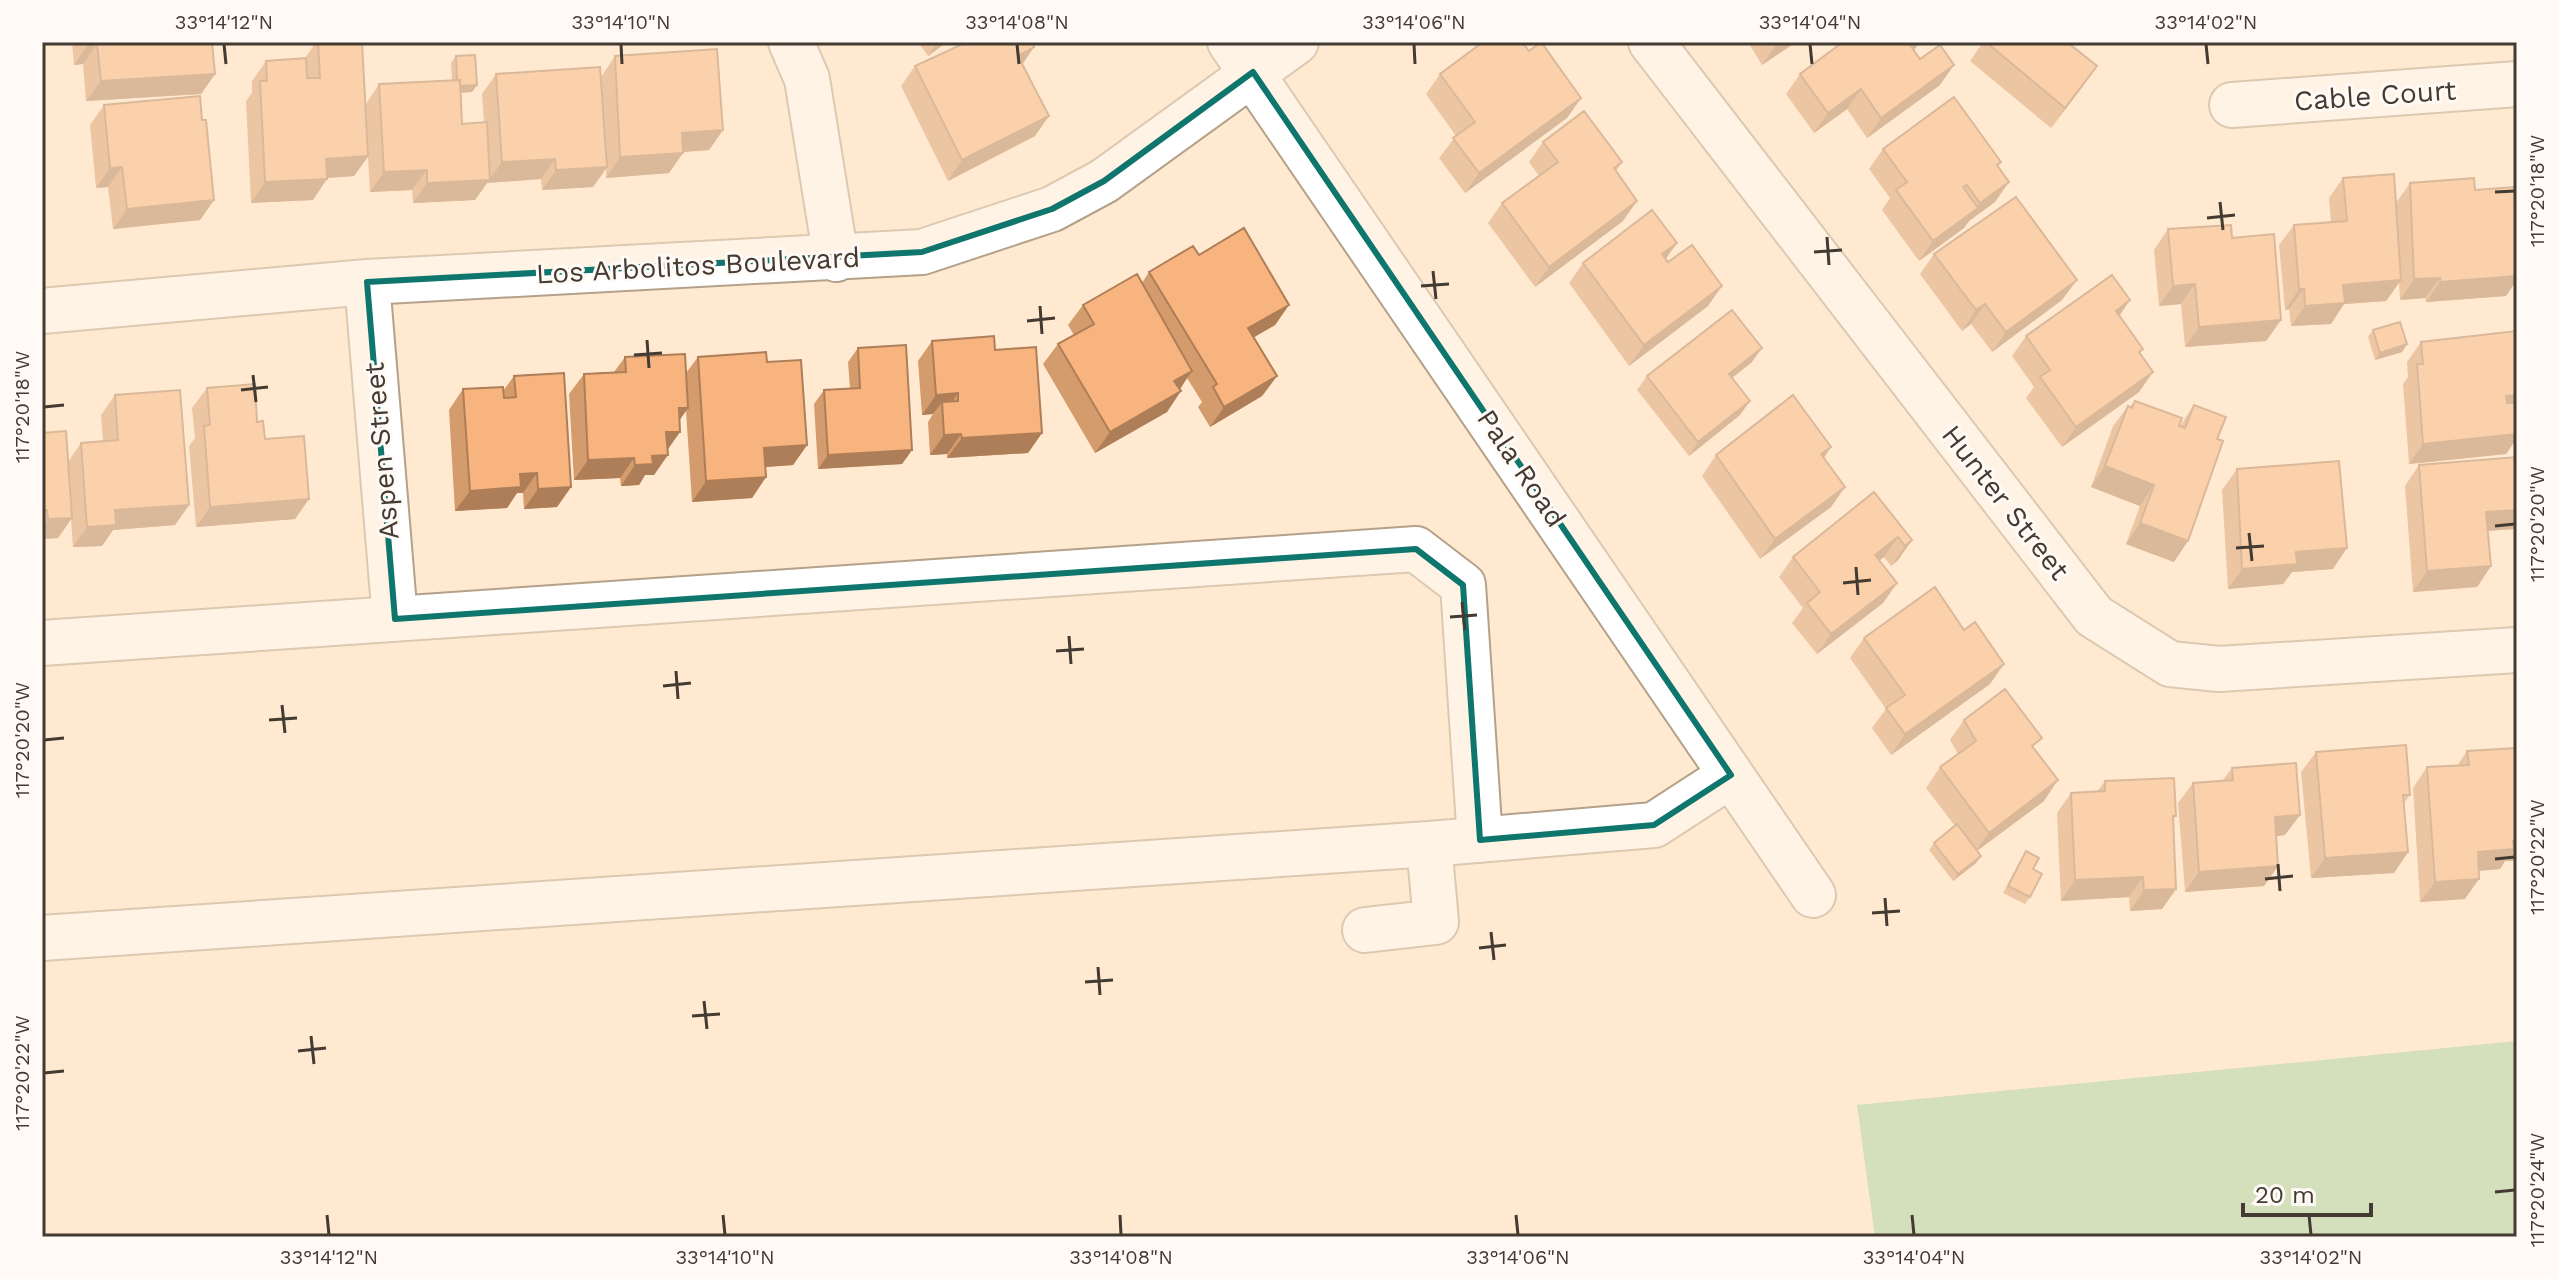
<svg xmlns="http://www.w3.org/2000/svg" width="2559" height="1279" viewBox="0 0 2559 1279" font-family="'Work Sans',sans-serif">
  <style>
    .green { fill: #9fd2a0 }
    .lines { fill: none; stroke-linecap: round; stroke-linejoin: round }
    .minor-casing { stroke: #b4a189; stroke-width: 48 }
    .minor { stroke: #fff; stroke-width: 44 }
    .wall { fill: #d49b6c }
    .shaded-wall { fill: #ad7e58 }
    .building { fill: #f7b47e; stroke: #ad7e58; stroke-width: 2 }
    .marked { fill: none; stroke: #0f766e; stroke-width: 6; stroke-linejoin: round }
    .ticks { fill: none; stroke: #433b31; stroke-width: 3 }
    .labels { text-anchor: middle; stroke-width: 6; stroke-linejoin: round; paint-order: stroke }
    .street-label { font-size: 28px; fill: #433b31; stroke: #fffaf5 }
    .neatline { fill: none; stroke: #433b31; stroke-width: 3 }
    .ticks-label { font-size: 20px; text-anchor: middle; fill: #433b31 }
  </style>
  <rect width="100%" height="100%" fill="#ffead1"/>
  <path class="green" d="M2517,1041V1237H1875L1857,1105Z"/>
  <g class="lines">
    <defs>
      <path id="minor" d="M791,42L807,79L836,259
        M1230,42L1813,895
        M1651,42L2094,616L2170,664L2219,669L2517,650
        M2232,105L2517,84
        M367,282L395,619
        M42,311L367,282L922,252L1052,209L1104,181L1296,42
        M42,643L1416,549L1463,585L1480,840
        M1365,930L1436,922L1429,844
        M42,938L1429,844L1654,825L1731,775"/>
    </defs>
    <use href="#minor" class="minor-casing"/>
    <use href="#minor" class="minor"/>
  </g>
  <path class="wall" d="M72,42H212L215,74L201,94L86,101L83,64L74,65Z
    M316,42H362L366,104L379,84L452,80L451,63L456,56L477,85L472,92L461,93L462,124L484,122L482,94L496,74L601,77L615,56L723,130L709,150L683,152L669,173L606,178V169L593,187L542,190L541,179L487,183L475,200L413,203L412,190L370,192L368,157L354,176L327,178L313,200L251,203L246,101L252,93V81L266,61L305,58Z
    M918,42H947L928,56Z
    M1748,42H1796L1762,65Z
    M1920,42L1914,50L1940,85L1867,138L1847,109L1814,133L1786,94L1800,74Z
    M1983,42H2069L2068,43L2097,66L2051,128L1970,61Z
    M1529,51L1581,98L1567,118L1465,193L1439,158L1456,136L1426,94L1440,74Z
    M1022,64L1035,136L948,181L901,86L915,66Z
    M104,105L202,120L214,200L200,220L113,229L108,187L96,188L90,125Z
    M1543,142L1622,162L1616,171L1623,221L1535,287L1488,223L1502,203L1539,176L1529,162Z
    M1883,149L2001,162L1998,166L1995,202L1969,221L1964,228L1919,261L1882,210L1890,198L1869,169Z
    M2343,178L2396,203L2410,183L2475,190L2506,296L2426,302L2425,298L2400,300L2399,283L2386,301L2344,304L2331,324L2291,326L2289,309L2285,310L2279,245L2294,225L2331,222L2329,198Z
    M2168,229L2232,238L2281,320L2266,341L2185,347L2181,304L2159,306L2154,250Z
    M1677,243L1666,259L1708,306L1629,366L1569,283L1583,263Z
    M1934,254L2062,300L1992,352L1971,324L1962,331L1920,274Z
    M1199,255L1289,305L1275,325L1253,337L1277,376L1262,396L1210,427L1198,407L1202,402L1187,378L1167,412L1095,453L1043,364L1058,344L1074,335L1068,325L1083,305L1142,283L1149,272Z
    M2119,316L2143,349L2140,353L2153,372L2139,392L2062,447L2026,398L2034,387L2012,356L2026,336Z
    M2373,330L2407,344L2402,352L2375,360L2368,337Z
    M932,341L995,350L1042,433L1028,453L947,458V454L930,455L928,422L933,414L922,415L918,361Z
    M2421,342L2514,403H2517V438L2506,454L2409,464L2403,384L2408,377L2407,362Z
    M858,348L912,450L902,464L818,469L814,404L824,390L850,389L848,362Z
    M625,357L686,373L698,357L767,362L807,445L793,465L765,467L766,477L752,498L692,502L686,411L679,420L680,432L667,449L654,475H645L639,485L621,486L620,478L574,480L569,394L584,374L614,372Z
    M1752,362L1732,378L1740,415L1689,456L1637,390L1647,376Z
    M514,376L571,487L557,507L524,509L523,493H517L507,508L455,511L449,410L463,389L503,391Z
    M207,388L257,422L265,439L309,499L295,519L196,527L189,446L195,438L192,408Z
    M115,395L189,505L175,525L113,530L102,546L73,547L71,519L58,538L42,539V433L68,462L81,443L103,442L101,415Z
    M2135,401L2180,426L2194,405L2174,562L2126,544L2140,506L2091,487L2113,426L2128,406L2130,407Z
    M1831,447L1824,458L1831,507L1760,559L1702,476L1716,455Z
    M2419,465L2514,529L2488,531L2491,566L2477,587L2413,592L2405,486Z
    M2237,469L2333,569L2292,572L2283,584L2228,589L2222,490Z
    M1874,492L1912,540L1898,560L1891,566L1884,557L1879,560L1897,583L1883,603L1817,654L1792,623L1803,608L1779,577L1793,557Z
    M1864,638L1990,684L1891,755L1872,728L1886,709L1850,658Z
    M1964,720L2035,749L2044,801L1977,851L1981,856L1976,863L1953,881L1929,850L1934,843L1955,826L1926,788L1940,767L1958,754L1950,740Z
    M2467,751L2505,861L2500,869L2479,871L2465,899L2420,902L2413,788L2427,767L2457,766Z
    M2316,752L2410,795L2404,803L2408,852L2394,873L2311,878L2301,772Z
    M2232,768L2285,835L2276,836L2278,866L2264,886L2185,892L2178,803L2193,783L2223,780Z
    M2105,781L2176,816L2173,820L2176,889L2162,909L2130,911L2129,897L2061,901L2057,813L2071,793L2097,792Z
    M2026,851L2033,869L2030,897L2025,904L2003,893Z"/>
  <path class="shaded-wall" d="M938,42H947L928,56Z
    M1780,42H1796L1762,65L1776,45Z
    M1913,42H1920L1912,53L1910,45Z
    M97,44L83,64L74,65L88,45Z
    M1034,47L1020,68L1018,56Z
    M1954,65L1940,85L1867,138L1881,118Z
    M2097,66L2083,86L2051,128L2065,108Z
    M215,74L201,94L86,101L101,81Z
    M477,85L472,92L452,93L457,86Z
    M1861,89L1847,109L1814,133L1828,113Z
    M1581,98L1567,118L1465,193L1479,173Z
    M1049,116L1035,136L948,181L962,160Z
    M723,130L709,150L668,153L682,133Z
    M683,153L669,173L606,178L620,157Z
    M368,156L354,176L312,179L326,159Z
    M555,159L541,179L487,183L475,200L413,203L427,183L489,180L502,162Z
    M122,167L108,187L96,188L110,168Z
    M607,167L593,187L542,190L556,170Z
    M427,170L412,190L370,192L384,172Z
    M327,179L313,200L251,203L265,182Z
    M2009,182L1995,202L1969,221L1964,228L1919,261L1933,241L1975,211L1980,203Z
    M214,200L200,220L113,229L127,209Z
    M1637,201L1623,221L1535,287L1549,267Z
    M1677,243L1662,263V254Z
    M2517,276V280L2506,296L2426,302L2440,282Z
    M2440,278L2425,298L2400,300L2414,279Z
    M2077,280L2062,300L1992,352L2006,332Z
    M2401,280L2386,301L2344,304L2331,324L2291,326L2305,306L2343,285Z
    M2195,284L2181,304L2159,306L2173,286Z
    M1722,286L1708,306L1629,366L1644,345Z
    M2299,289H2304L2289,309L2285,310Z
    M2130,300L2116,321V311Z
    M1985,304L1971,324L1962,331L1976,310Z
    M1289,305L1275,325L1234,349L1248,328Z
    M2281,320L2266,341L2185,347L2199,327Z
    M2407,344L2402,352L2375,360L2380,353Z
    M1762,348L1752,362L1719,388L1729,374Z
    M1192,371L1178,391L1174,381Z
    M2153,372L2139,392L2062,447L2076,427Z
    M1277,376L1262,396L1210,427L1224,407Z
    M1181,391L1167,412L1095,453L1110,432Z
    M958,393L944,414L942,402L933,414L922,415L936,395Z
    M2517,395V399L2506,415V396Z
    M1750,401L1740,415L1689,456L1698,442Z
    M679,408H688L674,428Z
    M666,432H680L666,452Z
    M1042,433L1028,453L947,458L962,438Z
    M961,434L947,454L930,455L944,435Z
    M2517,434V438L2506,454L2409,464L2423,444Z
    M807,445L793,465L750,468L764,448Z
    M1831,447L1817,467L1821,454Z
    M912,450L902,464L818,469L828,455Z
    M668,455L654,475H645L639,485L621,486L635,465L652,456Z
    M634,458L620,478L574,480L588,460Z
    M2105,466L2154,485L2140,506L2091,487Z
    M537,473L523,493H517L507,508L455,511L470,491L520,474Z
    M766,477L752,498L692,502L706,481Z
    M571,487L557,507L524,509L538,489Z
    M1845,487L1831,507L1760,559L1775,539Z
    M309,499L295,519L196,527L210,507Z
    M189,505L175,525L113,530L102,546L73,547L87,527L115,510Z
    M2517,510V525L2514,529L2472,532L2486,512Z
    M72,518L58,538L42,539V527L48,519Z
    M2140,523L2188,541L2174,562L2126,544Z
    M1898,537L1884,557L1861,575L1875,555Z
    M1912,540L1898,560L1891,566L1905,546Z
    M2347,548L2333,569L2292,572L2283,584L2228,589L2242,569L2296,552Z
    M2491,566L2477,587L2413,592L2427,571Z
    M1897,583L1883,603L1817,654L1831,634Z
    M2004,664L1990,684L1891,755L1905,734Z
    M2058,780L2044,801L1974,853L1989,833Z
    M2300,815L2285,835L2261,838L2275,817Z
    M2513,841H2517V861H2505L2500,869L2463,872L2478,852Z
    M2408,852L2394,873L2311,878L2325,858Z
    M1981,856L1976,863L1953,881L1958,874Z
    M2278,866L2264,886L2185,892L2199,872Z
    M2143,877L2129,897L2061,901L2075,880Z
    M2479,879L2465,899L2420,902L2435,882Z
    M2176,889L2162,909L2130,911L2144,890Z"/>
  <path class="building" d="M88,42H212L215,74L101,81L97,44L88,45Z
    M318,42H362L368,156L326,159L327,179L265,182L260,81H267L266,61L306,58L307,78H320Z
    M967,42H1032L1034,47L1018,56L1049,116L962,160L915,66Z
    M1483,42H1522L1529,51L1541,42L1581,98L1479,173L1453,138L1475,122L1440,74Z
    M1843,42H1913L1910,45L1920,59L1940,45L1954,65L1881,118L1861,89L1828,113L1800,74Z
    M1986,42H2067L2097,66L2065,108Z
    M717,49L723,130L682,133L683,153L620,157L615,56Z
    M475,55L477,85L460,86V80H457L456,56Z
    M600,67L607,167L556,170L555,159L502,162L496,74Z
    M460,80L462,124L487,122L490,180L427,183V170L384,172L379,84Z
    M200,96L202,120H206L214,200L127,209L122,167L110,168L104,105Z
    M1954,97L2001,162L1997,165L2009,182L1980,203L1967,185L1963,187L1978,208L1933,241L1896,190L1907,182L1883,149Z
    M1584,111L1622,162L1614,168L1637,201L1549,267L1502,203L1558,162L1543,142Z
    M2394,174L2401,280L2343,285L2345,303L2305,306L2304,289H2299L2294,225L2347,221L2343,178Z
    M2474,178L2475,190L2514,187L2517,234V276L2440,282V278L2414,279L2410,183Z
    M2016,197L2077,280L2006,332L1985,304L1976,310L1934,254Z
    M1652,210L1677,243L1662,254L1668,262L1692,245L1722,286L1644,345L1583,263Z
    M2231,225L2232,238L2274,234L2281,320L2199,327L2195,284L2173,286L2168,229Z
    M1244,228L1289,305L1248,328L1277,376L1224,407L1213,387L1217,384L1149,272L1193,246L1199,255Z
    M1137,274L1192,371L1174,381L1181,391L1110,432L1058,344L1094,324L1083,305Z
    M2112,275L2130,300L2116,311L2143,349L2139,352L2153,372L2076,427L2040,377L2050,370L2026,336Z
    M1732,310L1762,348L1729,374L1750,401L1698,442L1647,376Z
    M2400,322L2407,344L2380,353L2373,330Z
    M2516,331L2517,395L2506,396L2507,403H2517V434L2423,444L2417,364H2423L2421,342Z
    M994,336L995,350L1036,347L1042,433L962,438L961,434L944,435L942,402L958,401V393L936,395L932,341Z
    M906,345L912,450L828,455L824,390L860,388L858,348Z
    M766,352L767,362L801,360L807,445L764,448L766,477L706,481L698,357Z
    M685,354L688,408H679L680,432H666L668,455L652,456L653,464L635,465L634,458L588,460L584,374L626,372L625,357Z
    M564,373L571,487L538,489L537,473L520,474L521,487L470,491L463,389L503,387L504,398L516,397L514,376Z
    M255,384L257,422L263,421L265,439L304,436L309,499L210,507L204,426L210,425L207,388Z
    M180,390L189,505L115,510L116,525L87,527L81,443L118,440L115,395Z
    M1793,395L1831,447L1821,454L1845,487L1775,539L1716,455Z
    M2135,401L2182,418L2179,426L2185,428L2194,405L2226,417L2217,439L2223,441L2188,541L2140,523L2154,485L2105,466L2128,406L2132,408Z
    M66,431L72,518L48,519L47,510H42V433Z
    M2517,457V510L2486,512L2491,566L2427,571L2419,465Z
    M2339,461L2347,548L2296,552L2297,564L2242,569L2237,469Z
    M1874,492L1912,540L1905,546L1898,537L1875,555L1897,583L1831,634L1807,603L1820,592L1793,557Z
    M1935,587L1964,630L1975,622L2004,664L1905,734L1886,708L1905,695L1864,638Z
    M2005,689L2042,738L2032,746L2058,780L1989,833L1940,767L1976,741L1964,720Z
    M2406,745L2410,795H2403L2408,852L2325,858L2316,752Z
    M2517,748V841H2513L2514,849L2478,852L2479,879L2435,882L2427,767L2469,765L2467,751Z
    M2296,763L2300,815L2275,817L2278,866L2199,872L2193,783L2233,780L2232,768Z
    M2174,778L2176,816H2173L2176,889L2144,890L2143,877L2075,880L2071,793L2105,791V781Z
    M1957,824L1981,856L1958,874L1934,843Z
    M2026,851L2039,858L2033,869L2042,874L2030,897L2008,886Z"/>
  <path d="M0 0H2559V1279H0ZM1253,72L1731,775L1654,825L1480,840L1463,585L1416,549L395,619L367,282L922,252L1052,209L1104,181Z" fill="#ffead1" fill-opacity=".55" fill-rule="evenodd"/>
  <path class="marked" d="M1253,72L1731,775L1654,825L1480,840L1463,585L1416,549L395,619L367,282L922,252L1052,209L1104,181Z"/>
  <path class="ticks" d="M224,44L226,64M621,44L622,64M1017,44L1019,64M1414,44L1415,64M1810,44L1812,64M2206,44L2208,64M2495,192L2515,191M2220,202L2223,230M2207,218L2235,215M1827,237L1829,265M1814,252L1842,250M1433,271L1436,299M1421,286L1449,284M1040,306L1042,334M1027,321L1055,318M647,340L649,368M634,355L662,353M253,375L256,402M241,390L268,387M44,407L64,405M2495,526L2515,524M2249,533L2252,561M2236,548L2264,546M1856,567L1858,595M1843,583L1871,580M1462,602L1465,630M1450,617L1477,615M1069,636L1071,664M1056,651L1084,649M676,671L678,699M663,686L691,683M282,705L285,733M269,720L297,718M44,740L64,738M2495,859L2515,857M2278,864L2280,891M2265,879L2293,876M1885,898L1887,926M1872,913L1900,911M1491,932L1494,960M1479,948L1506,945M1098,967L1100,995M1085,982L1113,980M704,1001L707,1029M692,1016L720,1014M311,1036L314,1064M298,1051L326,1048M44,1073L64,1071M2495,1192L2515,1190M327,1215L329,1235M723,1215L725,1235M1120,1215L1121,1235M1516,1215L1518,1235M1912,1215L1914,1235M2309,1215L2311,1235"/>
  <g class="labels">
    <g class="street-label">
      <text transform="translate(2375 95) rotate(-4)" y="10">Cable Court</text>
      <text transform="translate(698 265) rotate(-3)" y="10">Los Arbolitos Boulevard</text>
      <text transform="translate(381 451) rotate(-95)" y="10">Aspen Street</text>
      <text transform="translate(1522 468) rotate(56)" y="10">Pala Road</text>
      <text transform="translate(2006 502) rotate(52)" y="10">Hunter Street</text>
    </g>
  </g>
  <rect width="2559" height="1279" fill="none" stroke="#fffaf5" stroke-width="88"/>
  <path d="M2243 1203v12h128v-12" fill="none" stroke="#433b31" stroke-width="4"/>
  <text x="2255" y="1203" font-size="24" fill="#433b31" stroke="#fffaf5" stroke-width="6" paint-order="stroke">20 m</text>
  <rect x="44" y="44" width="2471" height="1191" class="neatline"/>
  <g class="ticks-label">
    <text x="224" y="29">33°14'12"N</text>
    <text x="621" y="29">33°14'10"N</text>
    <text x="1017" y="29">33°14'08"N</text>
    <text x="1414" y="29">33°14'06"N</text>
    <text x="1810" y="29">33°14'04"N</text>
    <text x="2206" y="29">33°14'02"N</text>
    <text transform="translate(2537 191) rotate(-90)" y="7">117°20'18"W</text>
    <text transform="translate(22 407) rotate(-90)" y="7">117°20'18"W</text>
    <text transform="translate(2537 524) rotate(-90)" y="7">117°20'20"W</text>
    <text transform="translate(22 740) rotate(-90)" y="7">117°20'20"W</text>
    <text transform="translate(2537 857) rotate(-90)" y="7">117°20'22"W</text>
    <text transform="translate(22 1073) rotate(-90)" y="7">117°20'22"W</text>
    <text transform="translate(2537 1190) rotate(-90)" y="7">117°20'24"W</text>
    <text x="329" y="1264">33°14'12"N</text>
    <text x="725" y="1264">33°14'10"N</text>
    <text x="1121" y="1264">33°14'08"N</text>
    <text x="1518" y="1264">33°14'06"N</text>
    <text x="1914" y="1264">33°14'04"N</text>
    <text x="2311" y="1264">33°14'02"N</text>
  </g>
</svg>
